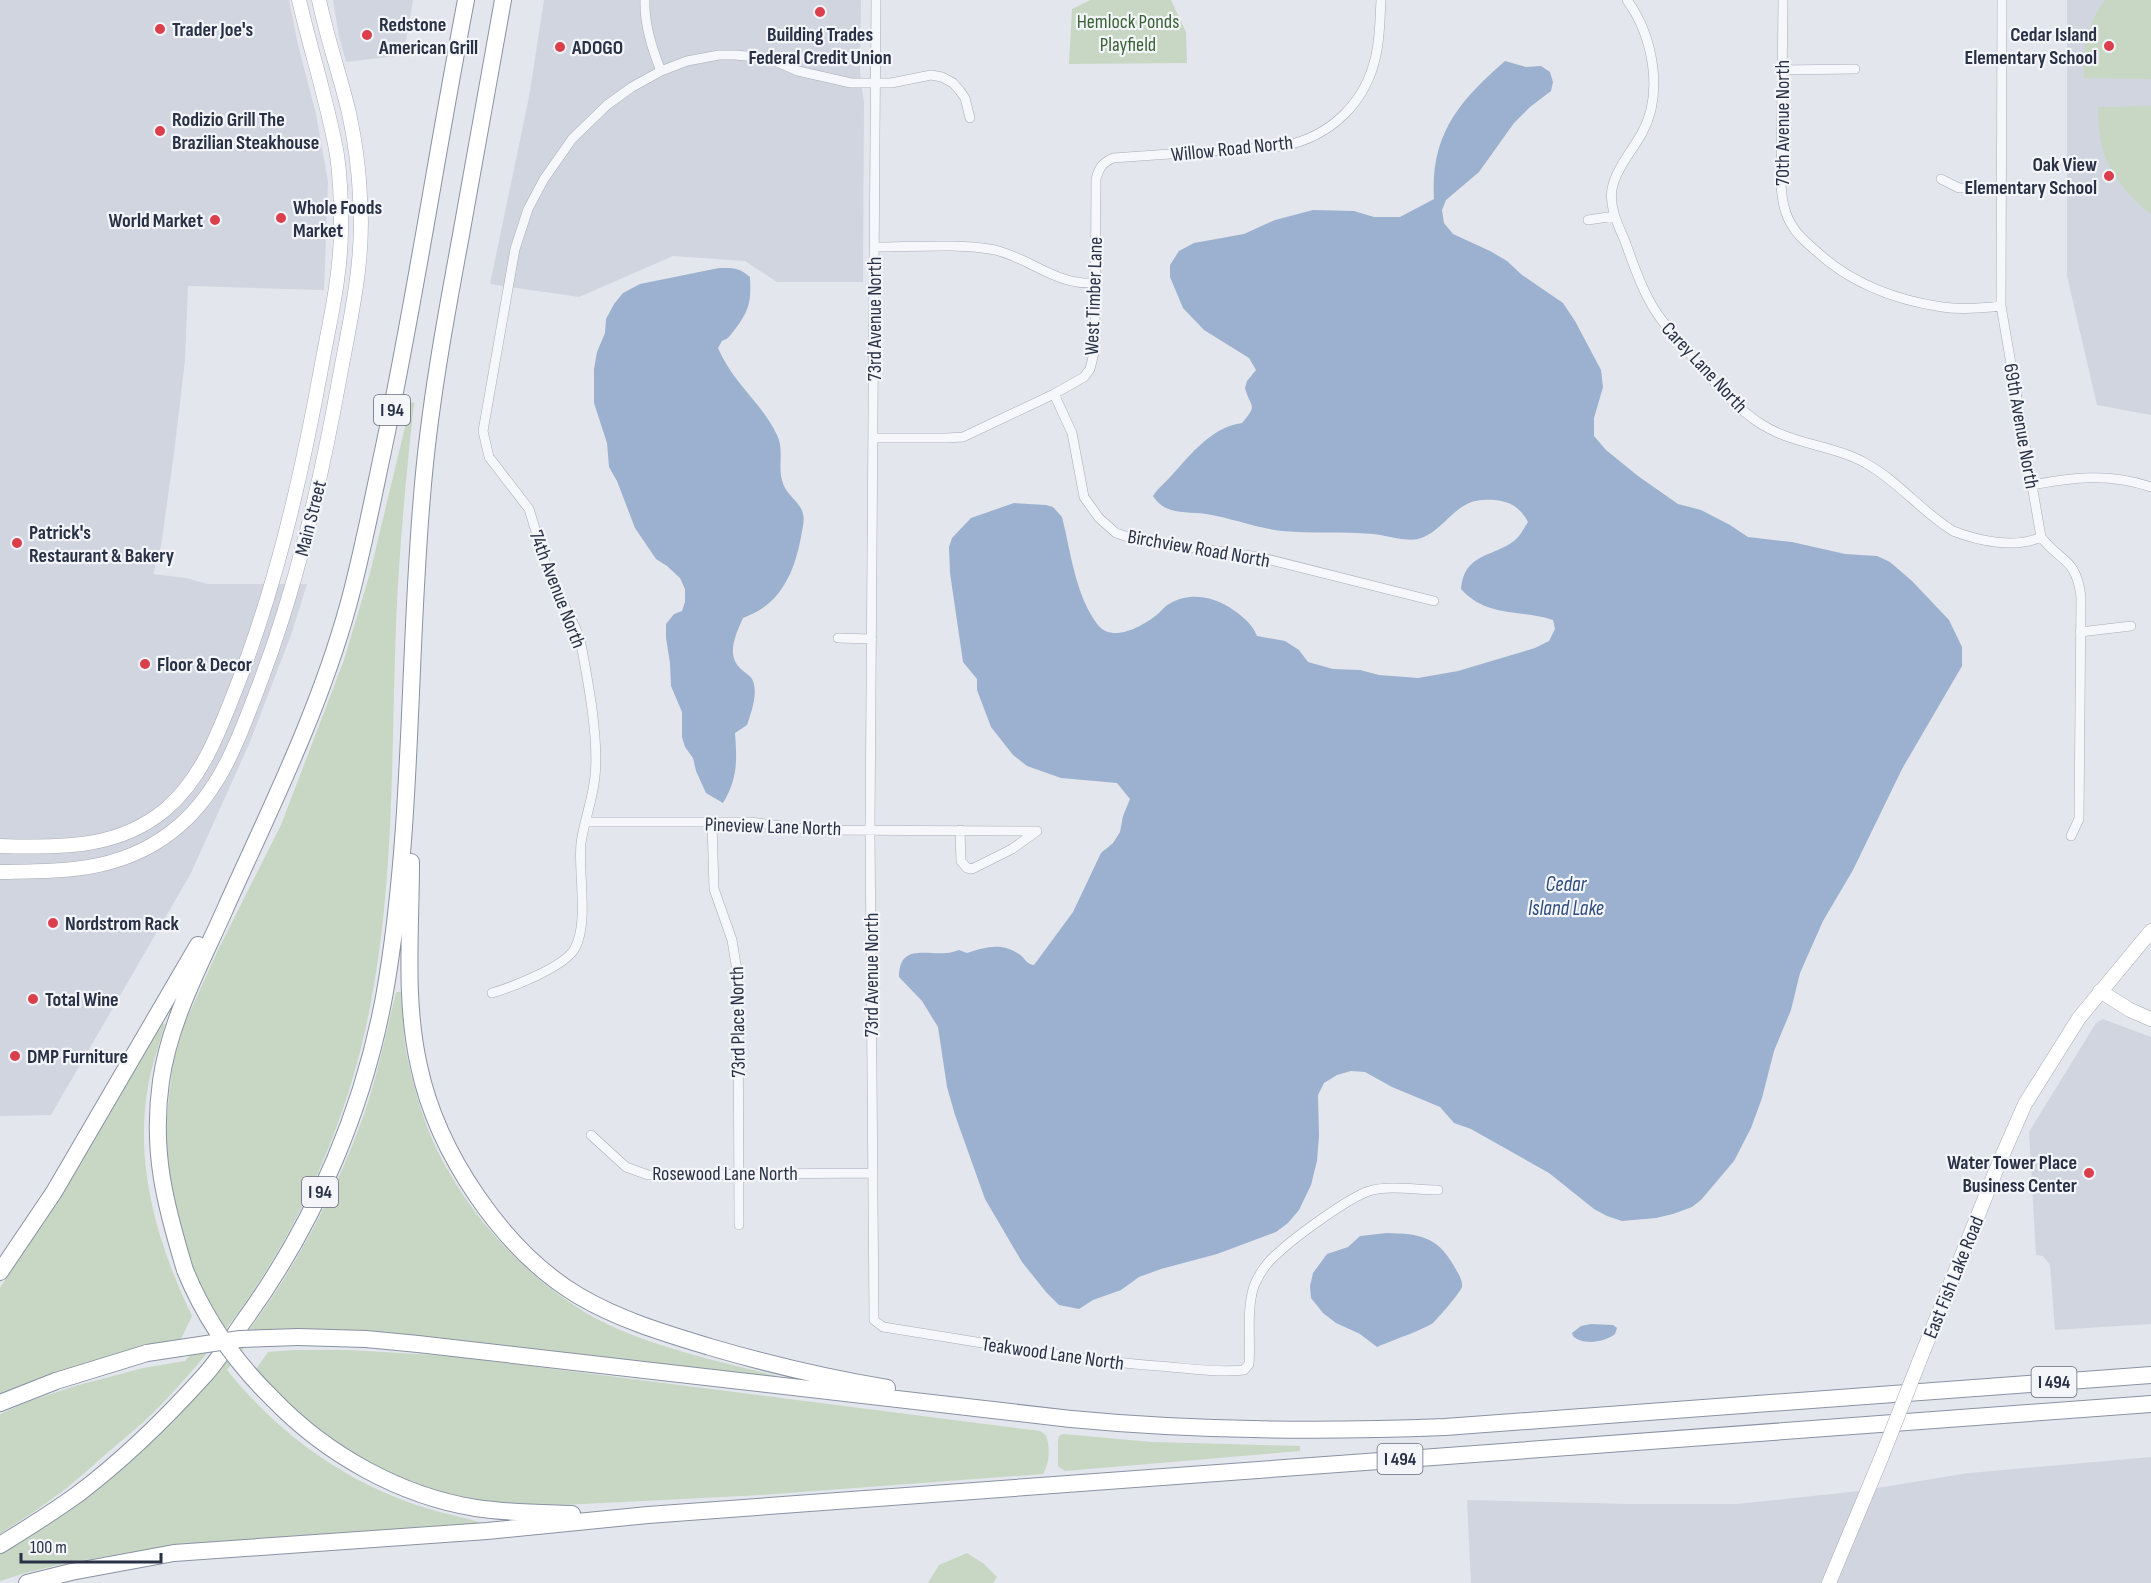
<svg xmlns="http://www.w3.org/2000/svg" width="2151" height="1583" viewBox="0 0 2151 1583" font-family="'Sofia Sans Condensed',sans-serif">
  <style>
    .built { fill: #d1d5df }
    .green { fill: #c7d7c4 }
    .water { fill: #9cb1cf }
    .lines { fill: none; stroke-linecap: round; stroke-linejoin: round }
    .street-casing { stroke: #a7acb7; stroke-width: 10 }
    .secondary-casing { stroke: #a7acb7; stroke-width: 15 }
    .highway-casing { stroke: #8992a4; stroke-width: 18 }
    .street { stroke: #f6f7fa; stroke-width: 9 }
    .secondary { stroke: #fff; stroke-width: 14 }
    .highway { stroke: #fff; stroke-width: 16 }
    .secondary-bridge-casing { stroke: #a7acb7; stroke-width: 15; stroke-linecap: butt }
    .highway-bridge-casing { stroke: #8992a4; stroke-width: 18; stroke-linecap: butt }
    .secondary-bridge { stroke: #fff; stroke-width: 14 }
    .highway-bridge { stroke: #fff; stroke-width: 16 }
    .poi-dot { fill: #da3f4b; stroke: #f3f5f9; stroke-width: 2 }
    .labels { text-anchor: middle; stroke-width: 4.5; stroke-linejoin: round; paint-order: stroke }
    .shield { fill: #f3f5f9; stroke: #666c7c; stroke-width: 1.5 }
    .shield-label { font-size: 18px; font-weight: bold; fill: #293146 }
    .park-label { font-size: 20px; fill: #3a6335; stroke: #f3f5f9 }
    .poi-label { font-size: 20px; font-weight: bold; fill: #293146; stroke: #f3f5f9; text-anchor: start }
    .street-label { font-size: 20px; fill: #293146; stroke: #f3f5f9 }
    .water-label { font-size: 21px; font-style: italic; fill: #2f4c7e; stroke: #f3f5f9 }
  </style>
  <rect width="100%" height="100%" fill="#e3e6ec"/>
  <path class="built" d="M0,0H289L298,45L316,114L328,182L324,290L188,286L185,360L174,453L161,546L153,574L186,578L208,584H307L291,635L250,742L191,873L51,1115L0,1116Z
    M333,0H413L405,46L396,56L346,62L339,36Z
    M544,0H861L860,73L864,103L863,282H777L745,261L673,256L579,297L490,284L529,97Z
    M2067,0H2151V415L2097,405L2067,276Z
    M2103,1019L2151,1037V1324L2055,1330L2050,1265L2043,1256L2036,1255L2029,1132L2096,1023Z
    M2151,1457V1583H1471L1467,1500L1630,1504H1737L1859,1491L1969,1473Z"/>
  <path class="green" d="M1090,0H1171L1186,32L1187,63L1069,64L1072,9Z
    M2105,0H2151V79L2084,78C2081,50 2088,23 2105,0Z
    M2151,106V214C2114,185 2097,155 2098,107Z
    M411,402L414,403C406,476 399,551 396,625C391,760 395,898 365,1031C332,1176 259,1306 155,1411C140,1426 123,1439 107,1453C89,1469 72,1485 53,1498C36,1511 18,1522 0,1534V1414L27,1402L75,1386L143,1368L185,1361L218,1324L190,1268L171,1194L165,1149L168,1105L173,1064L184,1025L217,952L281,825L344,660L370,573Z
    M396,992H401C403,1011 403,1032 406,1051C412,1080 420,1111 432,1139C467,1218 540,1296 620,1330C671,1351 724,1363 777,1376L776,1379L254,1335L227,1370C279,1435 349,1485 429,1509C446,1514 462,1517 479,1522V1526C401,1532 324,1537 247,1543C164,1549 80,1554 0,1581V1554C49,1523 96,1491 140,1453C151,1443 161,1431 172,1421C253,1338 318,1237 359,1128C376,1084 385,1037 396,992Z
    M161,1022L165,1024C160,1042 153,1062 149,1081C133,1162 157,1243 192,1316L179,1343L50,1375L0,1394V1288L58,1198Z
    M294,1350H348L451,1356L1040,1431L1046,1435C1050,1447 1050,1463 1043,1474L761,1495L563,1505L562,1508C512,1509 456,1501 409,1484C368,1469 329,1441 295,1415C280,1403 267,1386 254,1372L268,1352Z
    M1063,1434L1152,1442L1300,1446V1451L1065,1471L1058,1466V1440L1059,1436Z
    M967,1553L984,1564L997,1577L993,1583H928L939,1565Z"/>
  <path class="water" d="M1505,61L1526,67L1541,66L1550,72L1553,82L1551,91L1530,107L1514,123L1479,172L1446,200L1442,210L1444,223L1453,234L1490,251L1507,261L1522,275L1563,303L1575,321L1601,370L1603,387L1594,418V436L1606,450L1638,476L1678,504L1701,510L1730,525L1748,537L1792,542L1845,554L1877,556L1890,562L1912,581L1949,620L1962,647V666L1902,769L1853,870L1823,921L1800,973L1791,1010L1774,1051L1762,1098L1751,1128L1734,1161L1701,1200L1692,1207L1673,1214L1656,1218L1622,1221L1607,1216L1594,1209L1549,1173L1471,1129L1454,1123L1440,1107L1392,1087L1365,1072L1351,1071L1337,1075L1324,1083L1318,1095L1319,1136L1317,1161L1311,1185L1299,1210L1288,1223L1276,1232L1217,1254L1161,1269L1139,1277L1121,1290L1093,1300L1079,1309L1059,1305L1046,1292L1022,1262L985,1199L955,1115L947,1087L938,1027L922,1001L899,977C899,944 925,955 946,953C950,953 955,951 959,950L967,953C985,947 1001,942 1019,954C1025,958 1026,964 1034,965L1073,912L1101,853L1113,843L1120,832L1123,816L1130,799L1117,783L1061,778L1027,766L1013,755L991,727L977,690V679L963,662L950,573L949,547L952,538L971,518L1014,503L1046,505L1053,507L1062,517C1071,552 1075,595 1098,625C1113,644 1145,625 1159,613C1162,610 1165,606 1169,604C1188,592 1211,596 1229,607C1242,616 1251,622 1257,636L1285,641L1299,650L1308,662L1333,669L1360,670L1379,675L1418,678L1458,671L1535,648L1549,641L1555,629L1553,620C1520,609 1487,618 1461,589C1464,553 1493,557 1514,541C1520,536 1524,528 1528,522C1518,503 1503,499 1483,500C1454,501 1444,532 1418,539C1407,542 1385,535 1373,534C1342,531 1312,534 1282,531C1256,528 1232,518 1206,514C1186,511 1166,516 1153,496C1159,487 1165,483 1172,475C1191,454 1212,427 1242,423C1259,403 1250,408 1245,388L1247,381L1256,370L1249,358L1204,330L1183,308L1170,277V265L1179,251L1194,243L1244,234L1275,220L1313,210L1354,211L1374,217H1400L1434,199C1430,135 1459,101 1505,61Z
    M719,268C734,268 738,267 750,277C751,301 750,309 736,328C730,335 730,338 722,341L718,348C732,382 762,403 777,435C784,448 778,466 782,480C785,495 801,502 803,514C805,521 802,530 801,537C794,574 780,605 743,618C737,632 726,653 739,667C742,671 750,675 752,679C759,692 751,713 747,725L735,733C737,760 738,778 723,803L706,793L696,771L693,758L685,747L682,737V712L671,686L670,663L666,638V624L674,614L682,611L685,602V589L680,578L667,566L656,559L635,528L617,481L609,467L607,443L594,403V369L597,352L605,333L606,319L614,304L623,293L640,284Z
    M1387,1233C1420,1234 1437,1236 1454,1266C1457,1272 1463,1279 1462,1287C1460,1293 1438,1318 1433,1323C1425,1329 1388,1342 1377,1347L1360,1334L1336,1323L1323,1313L1311,1298L1310,1286L1313,1273L1327,1254L1348,1247L1360,1236Z
    M1591,1324L1613,1325L1617,1328L1615,1334C1605,1342 1583,1346 1573,1336L1572,1333L1581,1326Z"/>
  <g class="lines">
    <defs>
      <path id="street" d="M645,0C644,25 652,49 661,71
        M876,0L870,829L874,1320L883,1327C975,1341 1066,1359 1158,1366C1187,1368 1216,1373 1244,1370L1249,1364C1251,1339 1246,1311 1254,1286C1259,1274 1268,1261 1278,1253C1295,1237 1348,1198 1369,1191C1390,1185 1416,1190 1438,1190
        M1627,0C1653,36 1664,93 1642,133C1632,151 1616,169 1612,189C1609,207 1618,225 1625,241C1632,261 1639,282 1649,300C1659,320 1676,337 1690,354C1712,379 1733,406 1761,424C1794,445 1834,445 1867,464C1899,482 1922,512 1953,531C1979,541 2015,549 2041,537
        M1783,0L1781,184C1782,199 1784,214 1793,227C1798,236 1807,243 1815,250C1850,283 1895,300 1942,307C1962,310 1982,308 2001,306
        M2002,0L2001,306L2041,537C2061,563 2076,557 2081,597L2079,819L2071,836
        M1782,70L1855,69
        M1941,179L1959,188H2001
        M1588,220L1615,216
        M875,247C910,247 961,243 995,250C1032,259 1055,285 1095,283
        M1054,394L1072,433L1084,497L1099,518L1116,533L1137,540L1259,557L1434,601
        M873,438H947L963,437L1054,394L1084,377L1090,369L1095,349L1096,179C1099,168 1102,163 1113,158L1283,146C1330,137 1366,103 1376,55C1380,37 1380,18 1381,0
        M2032,485C2073,477 2110,473 2151,487
        M2080,632L2131,626
        M838,638L872,639
        M585,822H750L814,830L1037,831L1012,849L972,869L967,868L961,861L960,830
        M712,823L714,889L732,940L738,977L739,1225
        M492,993C512,987 565,967 575,948C589,922 578,873 581,843C584,821 593,799 595,776C599,739 588,681 581,644L576,629L549,574L529,509L489,457L483,431L515,249L528,209L544,179L572,139L607,105L632,87L661,71L687,61L719,55H735L768,58L798,71L851,83H891L931,75L942,77L953,83L960,91L965,98L970,118
        M591,1135L626,1167L648,1175L871,1173"/>
      <path id="secondary" d="M0,846C60,847 117,850 166,809C202,778 218,734 235,691C276,587 301,478 321,369C330,320 342,271 341,221C341,200 340,176 337,155C328,103 311,52 299,0
        M0,872C67,871 126,872 180,825C221,789 239,738 258,688C296,589 320,485 339,381C350,320 365,260 360,197C359,169 355,141 349,113C340,75 327,38 319,0
        M2100,991L2130,1010L2151,1019
        M1919,1362L1999,1163L2025,1104L2079,1018L2151,931
        M1829,1583L1882,1456"/>
      <path id="highway" d="M411,862C411,930 404,1000 419,1066C437,1152 503,1251 579,1296C620,1320 664,1333 710,1347C768,1364 827,1378 887,1388
        M185,1270C165,1204 151,1151 161,1081C170,1019 201,964 226,907C270,809 319,711 348,606C362,555 372,503 383,451C415,301 437,150 466,0
        M0,1272L54,1192L198,945
        M298,1337L366,1339L418,1344L1071,1419C1196,1431 1320,1432 1445,1427L2151,1375
        M273,1399C326,1454 400,1496 476,1508C508,1513 540,1513 572,1514
        M0,1403L56,1381L147,1353
        M0,1545C26,1529 53,1512 78,1494C123,1460 165,1419 203,1377C218,1361 230,1341 243,1322C316,1222 367,1103 387,980C413,820 408,657 422,496C429,408 445,321 461,235C475,157 489,78 503,0
        M27,1583L71,1572L174,1553L487,1531L648,1515L2151,1404"/>
    </defs>
    <use href="#street" class="street-casing"/>
    <use href="#secondary" class="secondary-casing"/>
    <use href="#highway" class="highway-casing"/>
    <use href="#street" class="street"/>
    <use href="#secondary" class="secondary"/>
    <use href="#highway" class="highway"/>
    <defs>
      <path id="secondary-bridge" d="M1882,1456L1919,1362"/>
      <path id="highway-bridge" d="M185,1270C205,1319 235,1362 273,1399
        M147,1353L240,1339L298,1337"/>
    </defs>
    <use href="#secondary-bridge" class="secondary-bridge-casing"/>
    <use href="#highway-bridge" class="highway-bridge-casing"/>
    <use href="#secondary-bridge" class="secondary-bridge"/>
    <use href="#highway-bridge" class="highway-bridge"/>
  </g>
  <g class="poi-dot">
    <circle cx="820" cy="12" r="6"/>
    <circle cx="160" cy="29" r="6"/>
    <circle cx="367" cy="35" r="6"/>
    <circle cx="2109" cy="46" r="6"/>
    <circle cx="560" cy="47" r="6"/>
    <circle cx="160" cy="131" r="6"/>
    <circle cx="2109" cy="176" r="6"/>
    <circle cx="281" cy="218" r="6"/>
    <circle cx="215" cy="220" r="6"/>
    <circle cx="17" cy="543" r="6"/>
    <circle cx="145" cy="664" r="6"/>
    <circle cx="53" cy="923" r="6"/>
    <circle cx="33" cy="999" r="6"/>
    <circle cx="15" cy="1056" r="6"/>
    <circle cx="2089" cy="1173" r="6"/>
  </g>
  <g class="labels">
    <g class="shield">
      <rect x="374" y="395" width="36" height="30" rx="4.5"/>
      <rect x="302" y="1177" width="36" height="30" rx="4.5"/>
      <rect x="2031.5" y="1367" width="45" height="30" rx="4.5"/>
      <rect x="1377.5" y="1444" width="45" height="30" rx="4.5"/>
    </g>
    <g class="shield-label">
      <text x="392" y="416">I 94</text>
      <text x="320" y="1198">I 94</text>
      <text x="2054" y="1388">I 494</text>
      <text x="1400" y="1465">I 494</text>
    </g>
    <g class="park-label">
      <text x="1128" y="28">Hemlock Ponds<tspan x="1128" dy="23">Playfield</tspan></text>
    </g>
    <g class="poi-label">
      <text x="379" y="31">Redstone<tspan x="379" dy="23">American Grill</tspan></text>
      <text x="172" y="36">Trader Joe's</text>
      <text x="820" y="41" text-anchor="middle">Building Trades<tspan x="820" dy="23">Federal Credit Union</tspan></text>
      <text x="2097" y="41" text-anchor="end">Cedar Island<tspan x="2097" dy="23">Elementary School</tspan></text>
      <text x="572" y="54">ADOGO</text>
      <text x="172" y="126">Rodizio Grill The<tspan x="172" dy="23">Brazilian Steakhouse</tspan></text>
      <text x="2097" y="171" text-anchor="end">Oak View<tspan x="2097" dy="23">Elementary School</tspan></text>
      <text x="293" y="214">Whole Foods<tspan x="293" dy="23">Market</tspan></text>
      <text x="203" y="227" text-anchor="end">World Market</text>
      <text x="29" y="539">Patrick's<tspan x="29" dy="23">Restaurant &amp; Bakery</tspan></text>
      <text x="157" y="671">Floor &amp; Decor</text>
      <text x="65" y="930">Nordstrom Rack</text>
      <text x="45" y="1006">Total Wine</text>
      <text x="27" y="1063">DMP Furniture</text>
      <text x="2077" y="1169" text-anchor="end">Water Tower Place<tspan x="2077" dy="23">Business Center</tspan></text>
    </g>
    <g class="street-label">
      <text transform="translate(1782 123) rotate(-90)" y="7">70th Avenue North</text>
      <text transform="translate(1232 148) rotate(-6)" y="7">Willow Road North</text>
      <text transform="translate(1093 296) rotate(-88)" y="7">West Timber Lane</text>
      <text transform="translate(874 319) rotate(-90)" y="7">73rd Avenue North</text>
      <text transform="translate(1705 367) rotate(47)" y="7">Carey Lane North</text>
      <text transform="translate(2022 426) rotate(80)" y="7">69th Avenue North</text>
      <text transform="translate(310 518) rotate(-76)" y="7">Main Street</text>
      <text transform="translate(1199 548) rotate(10)" y="7">Birchview Road North</text>
      <text transform="translate(558 589) rotate(69)" y="7">74th Avenue North</text>
      <text transform="translate(773 826) rotate(2)" y="7">Pineview Lane North</text>
      <text transform="translate(871 975) rotate(-90)" y="7">73rd Avenue North</text>
      <text transform="translate(737 1022) rotate(-91)" y="7">73rd Place North</text>
      <text x="725" y="1180">Rosewood Lane North</text>
      <text transform="translate(1953 1277) rotate(-68)" y="7">East Fish Lake Road</text>
      <text transform="translate(1053 1353) rotate(8)" y="7">Teakwood Lane North</text>
    </g>
    <g class="water-label">
      <text x="1566" y="891">Cedar<tspan x="1566" dy="24">Island Lake</tspan></text>
    </g>
  </g>
  <path d="M21 1553v9h140v-9" fill="none" stroke="#293146" stroke-width="3"/>
  <text x="30" y="1553" font-size="18" fill="#293146" stroke="#f3f5f9" stroke-width="4.5" paint-order="stroke">100 m</text>
</svg>
